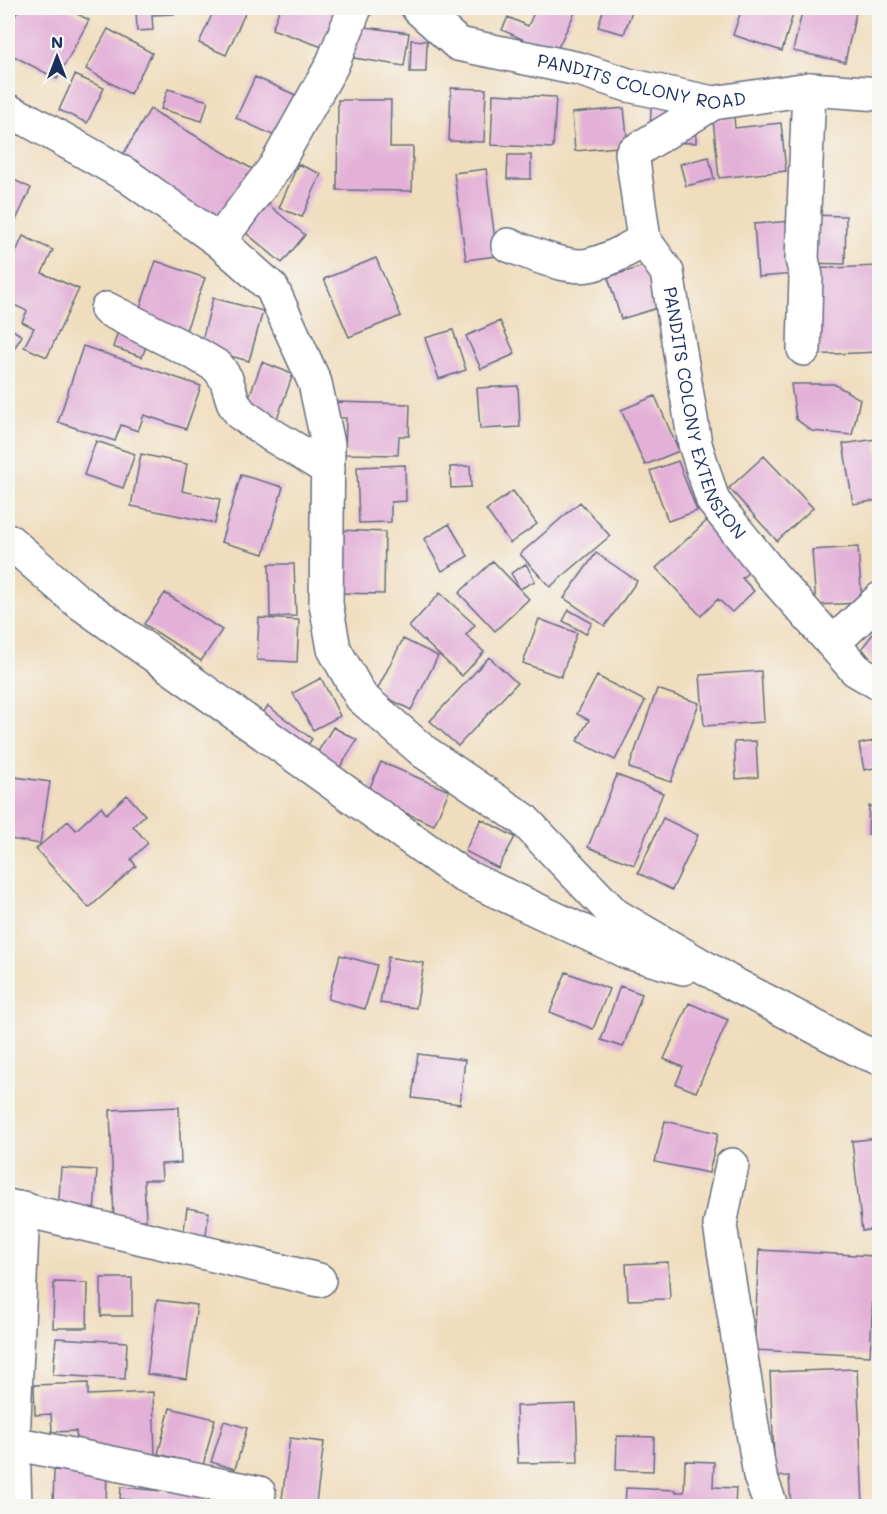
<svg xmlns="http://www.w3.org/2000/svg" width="887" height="1514" viewBox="0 0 887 1514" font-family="Mali,sans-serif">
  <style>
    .building { fill: #e3b1d8 }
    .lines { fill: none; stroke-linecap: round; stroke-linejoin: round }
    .minor-casing { stroke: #666c7f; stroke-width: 36 }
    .minor { stroke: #fff; stroke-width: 33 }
    .labels { text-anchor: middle; stroke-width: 4.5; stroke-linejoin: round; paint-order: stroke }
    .street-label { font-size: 18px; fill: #1b2f5e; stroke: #f6f6f2 }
  </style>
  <rect width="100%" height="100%" fill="#f6f6f2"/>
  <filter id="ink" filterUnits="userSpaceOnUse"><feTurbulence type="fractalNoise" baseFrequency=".0167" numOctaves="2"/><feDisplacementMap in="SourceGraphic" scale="12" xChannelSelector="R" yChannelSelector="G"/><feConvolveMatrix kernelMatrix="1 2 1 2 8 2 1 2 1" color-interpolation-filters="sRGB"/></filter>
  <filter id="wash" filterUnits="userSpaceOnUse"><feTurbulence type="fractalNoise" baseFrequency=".008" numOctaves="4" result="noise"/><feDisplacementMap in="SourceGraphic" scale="24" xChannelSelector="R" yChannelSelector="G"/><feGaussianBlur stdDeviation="1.35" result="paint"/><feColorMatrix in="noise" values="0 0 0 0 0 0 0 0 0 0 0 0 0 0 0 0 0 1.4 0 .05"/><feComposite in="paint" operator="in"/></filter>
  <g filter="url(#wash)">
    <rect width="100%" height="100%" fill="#f0ddbd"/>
    <g id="blocks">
      <path class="building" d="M19,8H66L89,20L57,79L8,53V29Z
        M136,8H174V14L152,15L153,30L137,31Z
        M215,8H239L246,11L226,55L199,43Z
        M280,8H343L328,49L272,29Z
        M536,8H577L555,54L502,30L508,17L528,26Z
        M604,8H633L624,34L598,27Z
        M742,8H784L794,11L782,51L733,35Z
        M803,8H857L845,62L793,51Z
        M358,26L409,33L404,66L354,58Z
        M108,29L152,53L130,94L86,69Z
        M411,40L427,41L426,72H410Z
        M75,75L104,88L87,123L59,110Z
        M255,77L298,96L279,138L236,118Z
        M451,88L486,89L484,142L449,141Z
        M168,89L208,101L202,121L161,109Z
        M493,94L556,97L553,148L491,145Z
        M338,100H391L390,147H413L412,191L337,190Z
        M651,106L684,108V134L696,135V143L650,142Z
        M624,108L628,146L575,151L572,113Z
        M150,109L254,170L220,228L121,158Z
        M734,117L735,128L781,123L786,171L719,178L713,119Z
        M508,155H531V179H507Z
        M709,157L714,179L686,186L680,164Z
        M298,164L321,174L302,217L279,208Z
        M486,169L497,256L466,260L454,173Z
        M8,177L31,188L8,237Z
        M263,200L305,235L282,263L240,228Z
        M808,215L846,216L845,264L806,263Z
        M792,221L796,274L758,277L754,224Z
        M23,236L53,250L42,273L79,289L47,357L24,347L34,328L22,322L27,311L8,302V270Z
        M376,258L401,316L349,337L324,279Z
        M156,261L205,278L184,336L136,319Z
        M648,265L661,307L621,319L608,277Z
        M879,266V352L810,355L807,269Z
        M213,298L263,311L249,361L200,348Z
        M500,321L515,354L481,369L466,336Z
        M8,327L22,336L8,358Z
        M453,330L466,370L439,379L425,338Z
        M118,331L148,341L142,357L113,347Z
        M83,346L201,386L186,429L144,415L138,431L121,425L115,441L58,422Z
        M262,362L293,374L277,419L245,408Z
        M791,384H834L860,399L852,435L812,431L796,419Z
        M518,386L520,427L480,429L477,388Z
        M655,396L679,451L645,465L621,410Z
        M336,402L410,404L409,436H399L398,455L345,454L346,418H335Z
        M876,439L879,462V500L853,504L843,444Z
        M96,441L135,454L123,488L84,475Z
        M141,454L187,464L182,491L220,499L215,523L131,506Z
        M764,456L813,508L777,541L729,488Z
        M678,461L697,511L668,521L650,471Z
        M405,465L406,501L391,502V522L359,523L357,467Z
        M470,466L471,487L451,488L450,467Z
        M241,475L283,487L264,554L221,542Z
        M513,491L537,524L510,543L486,510Z
        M580,502L610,536L550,587L520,554Z
        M714,514L760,562L742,578L754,591L732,612L718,599L701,616L656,568Z
        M449,524L468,556L442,571L424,539Z
        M339,530L385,532L384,594L337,593Z
        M858,547L862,603L816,605L812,550Z
        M596,553L637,581L605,626L564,598Z
        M493,561L529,599L495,631L459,593Z
        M269,564H294L296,616L270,617Z
        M526,564L535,581L520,589L511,573Z
        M165,593L222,630L201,661L144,624Z
        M440,593L475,625L466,635L484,652L462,676L409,627Z
        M569,610L592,623L586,634L563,621Z
        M259,618L299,620L297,662L257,660Z
        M539,619L577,633L561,677L523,663Z
        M879,626V670L862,648Z
        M403,639L438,656L411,710L376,692Z
        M489,657L517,683L458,746L430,721Z
        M761,671L764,722L704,726L700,675Z
        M597,676L645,701L615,760L577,741L589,720L577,714Z
        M321,678L340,716L313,730L293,693Z
        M657,689L699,703L671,782L629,768Z
        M268,706L312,739L299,757L255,723Z
        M333,727L357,740L334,777L311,763Z
        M879,740V767L864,770L859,744Z
        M756,741L758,777L736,779L734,742Z
        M381,762L449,791L434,825L366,796Z
        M617,775L663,793L634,865L588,847Z
        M8,776L50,782L40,844L10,839L13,820L8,819Z
        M127,795L145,815L133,826L148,843L131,859L136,866L89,908L36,849L68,821L76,830L101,807L106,814Z
        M869,806L879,807V834H868Z
        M663,818L698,835L672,890L638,873Z
        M481,819L515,837L498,868L465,851Z
        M340,955L377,965L365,1009L328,999Z
        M388,957L424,963L416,1008L380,1003Z
        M566,972L609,989L593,1029L550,1012Z
        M620,986L642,994L623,1047L601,1040Z
        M689,1003L728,1020L696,1092L676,1084L683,1067L664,1059Z
        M418,1054L465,1060L460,1104L412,1098Z
        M179,1107L181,1163L161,1164L162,1180H144L146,1220L114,1222L110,1110Z
        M665,1121L718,1133L709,1173L655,1162Z
        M879,1138V1228L862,1231L852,1141Z
        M61,1168L97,1170L94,1214L58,1212Z
        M187,1208L209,1212L205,1241L183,1237Z
        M759,1250L875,1256L870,1356L754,1350Z
        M668,1262L670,1299L628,1300L626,1264Z
        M101,1278H132V1316H101Z
        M54,1282L88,1283L87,1328H53Z
        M157,1300L197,1305L187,1379L147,1374Z
        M56,1338L127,1342L125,1379L53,1375Z
        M857,1369L863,1506H791L789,1476L775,1477L770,1372Z
        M88,1383V1395L153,1392L155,1457L77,1445L76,1431L52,1432L51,1414L35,1415L34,1385Z
        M576,1404L578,1462L518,1463L516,1406Z
        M170,1408L215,1419L203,1465L158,1454Z
        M224,1421L247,1428L235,1469L211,1462Z
        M617,1436L654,1437L653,1471L616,1470Z
        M290,1438L324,1442L316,1503L282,1499Z
        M685,1461L714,1462L713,1487L736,1488L735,1506H625L626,1488L676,1490V1492H684Z
        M54,1470L107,1472L106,1506H53Z
        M121,1487L203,1495L202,1506H141L142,1502L120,1499Z
        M214,1501L240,1505L239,1506H214Z"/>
    </g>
  </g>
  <g filter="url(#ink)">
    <use href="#blocks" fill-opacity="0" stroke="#666c7f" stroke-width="1.5"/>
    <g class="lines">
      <defs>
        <g id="minor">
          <path id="s1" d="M418,8L458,44L579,69L628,85L713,103L809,89L880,94"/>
          <path id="s2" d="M713,103L632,153L644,240L667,272L695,444L713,501L773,576L856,670L880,684"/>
          <path d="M8,111L30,121L128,176L219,241L272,288L315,383L328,444L326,604L334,649L361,697L423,751L523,819L615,915L728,981L861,1051L880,1058"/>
          <path d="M219,241L275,167L332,65L355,8"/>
          <path d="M508,245C528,252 567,270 589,265C608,261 627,250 644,240"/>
          <path d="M107,309L198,355L218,367L226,379L234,404L241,414L270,434L328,469"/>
          <path d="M804,349L806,276L802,259L809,89"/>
          <path d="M8,540L75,599L462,875L627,952L683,968"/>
          <path d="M833,643L880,599"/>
          <path d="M732,1165L720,1225L760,1476L771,1506"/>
          <path d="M8,1206L319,1280"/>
          <path d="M8,1442L259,1493"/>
          <path d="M15,1506L13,1443L23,1208"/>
        </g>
      </defs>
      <use href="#minor" class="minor-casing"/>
      <use href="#minor" class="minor"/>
    </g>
  </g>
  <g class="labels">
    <g class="street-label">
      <text dy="6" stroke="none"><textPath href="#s1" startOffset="242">PANDITS COLONY ROAD</textPath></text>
      <text dy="6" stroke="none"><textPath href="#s2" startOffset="370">PANDITS COLONY EXTENSION</textPath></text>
    </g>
  </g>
  <rect width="887" height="1514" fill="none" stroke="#f6f6f2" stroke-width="30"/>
  <g transform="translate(57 57)" stroke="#f6f6f2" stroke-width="4.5" paint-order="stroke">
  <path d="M0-4.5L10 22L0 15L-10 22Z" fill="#1b2f5e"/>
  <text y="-9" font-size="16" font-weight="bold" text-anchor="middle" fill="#1b2f5e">N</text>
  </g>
</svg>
